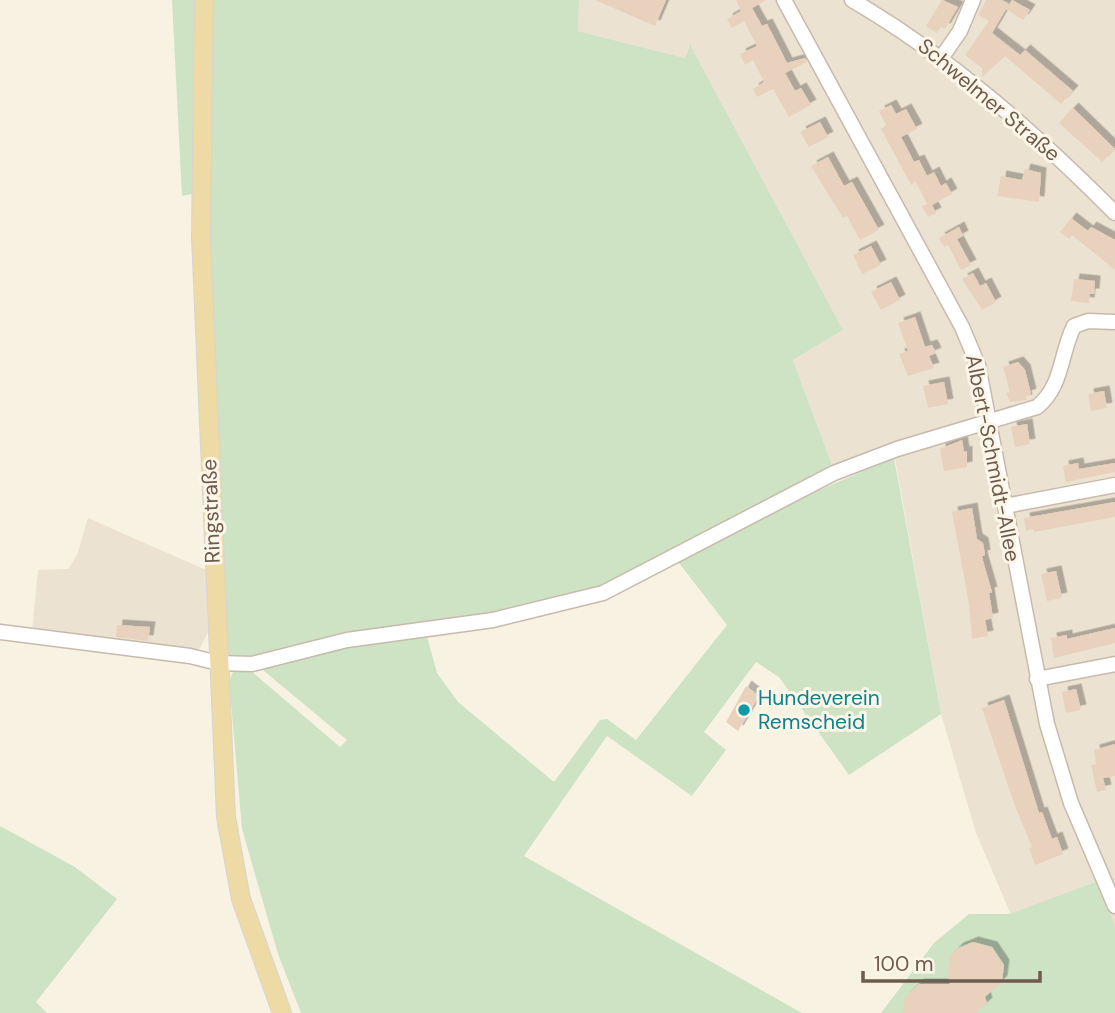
<svg xmlns="http://www.w3.org/2000/svg" width="1115" height="1013" viewBox="0 0 1115 1013" font-family="'DM Sans',sans-serif">
  <style>
    .residential { fill: #ece2d1 }
    .green { fill: #cee3c4 }
    .building { fill: #e8d2bd; filter: url(#shadow) }
    .lines { fill: none; stroke-linecap: round; stroke-linejoin: round }
    .minor-casing { stroke: #c7baac; stroke-width: 17 }
    .major-casing { stroke: #d9d4d1; stroke-width: 20 }
    .minor { stroke: #fff; stroke-width: 14 }
    .major { stroke: #eedaa5; stroke-width: 18 }
    .culture-dot { fill: #0f9aa8; stroke: #fcf6e9; stroke-width: 2.5 }
    .labels { text-anchor: middle; stroke-width: 6; stroke-linejoin: round; paint-order: stroke }
    .street-label { font-size: 21px; fill: #6d5b4d; stroke: #fcf6e9 }
    .culture-label { font-size: 21px; fill: #0d838f; stroke: #fcf6e9; text-anchor: start }
  </style>
  <defs>
    <filter id="shadow"><feDropShadow dx="5.5" dy="-5.5" stdDeviation="0" flood-color="#0004"/></filter>
  </defs>
  <rect width="100%" height="100%" fill="#f8f2e3"/>
  <path class="residential" d="M579,0H1115V925L1098,881L1011,915L976,833L941,714L892,442L833,468L793,360L843,330L689,46L685,58L578,31Z
    M88,518L206,570L208,632L200,648L191,651L32,632L38,570L68,569L77,555Z"/>
  <path class="green" d="M172,0H197L192,194L182,196Z
    M211,0H579L578,31L685,58L690,45L843,330L793,360L833,468L635,573L566,600L250,661L225,657L206,206Z
    M894,458L941,714L849,775L779,677L756,662L704,732L726,750L692,796L607,736L524,856L802,1013H301L278,954L242,829L229,680L233,672L251,671L340,747L347,740L258,666L327,649L426,633L437,673L458,702L554,782L600,720L607,719L636,740L727,625L679,563L688,554L796,500Z
    M0,826L75,867L117,899L36,1002L47,1013H0Z
    M1098,881L1115,925V1013H881L934,943L969,914H1010Z"/>
  <path class="building" d="M595,0H666L655,26Z
    M736,0H766L752,8L762,26L767,24L787,63L805,58L807,62L785,73L795,91L801,88L811,105L789,117L773,89L757,97L753,89L764,82L753,60L745,65L740,54L757,46L744,21L732,28L727,19L741,11Z
    M942,0L958,7L945,29L941,27L937,33L926,26Z
    M986,0H1002L1009,4L992,33L1020,55L1025,50L1073,91L1061,104L1005,56L982,77V68L965,55L989,21L978,15Z
    M1012,0L1030,10L1023,20L1006,9Z
    M891,105L896,114L906,109L917,129L901,137L914,162L919,160L927,176L934,172L941,186L946,183L952,194L932,205L936,213L928,217L922,206L927,204L916,182L911,185L881,129L886,125L879,111Z
    M1073,108L1115,149L1102,162L1059,123Z
    M820,122L828,137L809,147L800,132Z
    M828,157L844,186L852,182L879,230L860,240L847,216L843,218L811,166Z
    M1025,169L1041,173L1039,202L997,196L1001,176L1022,180Z
    M1071,218L1088,231L1091,227L1115,240V270L1072,235L1069,239L1060,232Z
    M959,227L963,236L957,239L971,265L961,270L948,245L944,247L939,238Z
    M871,246L881,265L862,274L853,255Z
    M973,273L980,286L986,283L996,302L982,310L962,279Z
    M1074,279L1095,281L1094,294H1090L1089,303L1071,301Z
    M891,282L900,300L881,310L871,292Z
    M915,317L925,347L932,345L936,353L929,356L934,368L908,376L899,354L908,351L898,323Z
    M1018,362L1025,370L1031,394L1026,396L1027,400L1010,402L1006,393L1010,392L1003,367Z
    M944,382L948,404L928,408L923,386Z
    M1104,391L1107,408L1091,411L1088,394Z
    M1027,424L1030,444L1015,447L1011,427Z
    M962,440L964,452L967,451V467L944,471L940,449Z
    M1078,463L1079,469L1115,463V472L1066,482L1063,466Z
    M1115,502V517L1034,532L1033,529L1026,531L1024,518Z
    M972,508L977,539L983,543L985,555L982,556L983,561L992,592L989,593L993,618L985,620L988,636L972,639L969,604L952,512Z
    M1056,571L1062,598L1047,601L1041,574Z
    M117,625L150,627L148,641L116,637Z
    M1115,628V643L1054,658L1051,638L1067,635V639Z
    M746,686L759,696L738,731L726,722Z
    M1076,689L1081,710L1066,713L1062,692Z
    M1004,700L1039,813L1042,812L1052,839L1057,837L1063,854L1035,865L1029,848L1032,847L1015,806L982,708Z
    M1115,744V776L1103,778L1106,790L1097,792L1091,765L1096,764L1094,750Z
    M973,942L992,947L1004,965L1002,981L985,997L987,1003L976,1013H902L905,997L919,984H950L947,972L950,956L958,948Z"/>
  <g class="lines">
    <defs>
      <path id="minor" d="M784,0L962,327L978,365L1047,724L1071,803L1115,906
        M852,0C951,58 1034,132 1115,213
        M942,57L960,31L973,0
        M1005,506L1115,485
        M0,632L190,656L218,663L252,664L347,640L493,620L603,593L834,473L897,449L1037,407C1063,386 1060,354 1074,326L1088,321L1115,322
        M1037,679L1115,664"/>
      <path id="major" d="M204,0L201,237L226,817L241,899L282,1013"/>
    </defs>
    <use href="#minor" class="minor-casing"/>
    <use href="#major" class="major-casing"/>
    <use href="#minor" class="minor"/>
    <use href="#major" class="major"/>
  </g>
  <circle class="culture-dot" cx="744" cy="710" r="7"/>
  <g class="labels">
    <g class="street-label">
      <text transform="translate(989 100) rotate(40)" y="7">Schwelmer Straße</text>
      <text transform="translate(993 458) rotate(79)" y="7">Albert-Schmidt-Allee</text>
      <text transform="translate(211 511) rotate(-92)" y="7">Ringstraße</text>
    </g>
    <g class="culture-label">
      <text x="758" y="705">Hundeverein<tspan x="758" dy="24">Remscheid</tspan></text>
    </g>
  </g>
  <path d="M863 971v10h177v-10" fill="none" stroke="#6d5b4d" stroke-width="3.5"/>
  <text x="874" y="971" font-size="21" fill="#6d5b4d" stroke="#fcf6e9" stroke-width="5" paint-order="stroke">100 m</text>
</svg>
